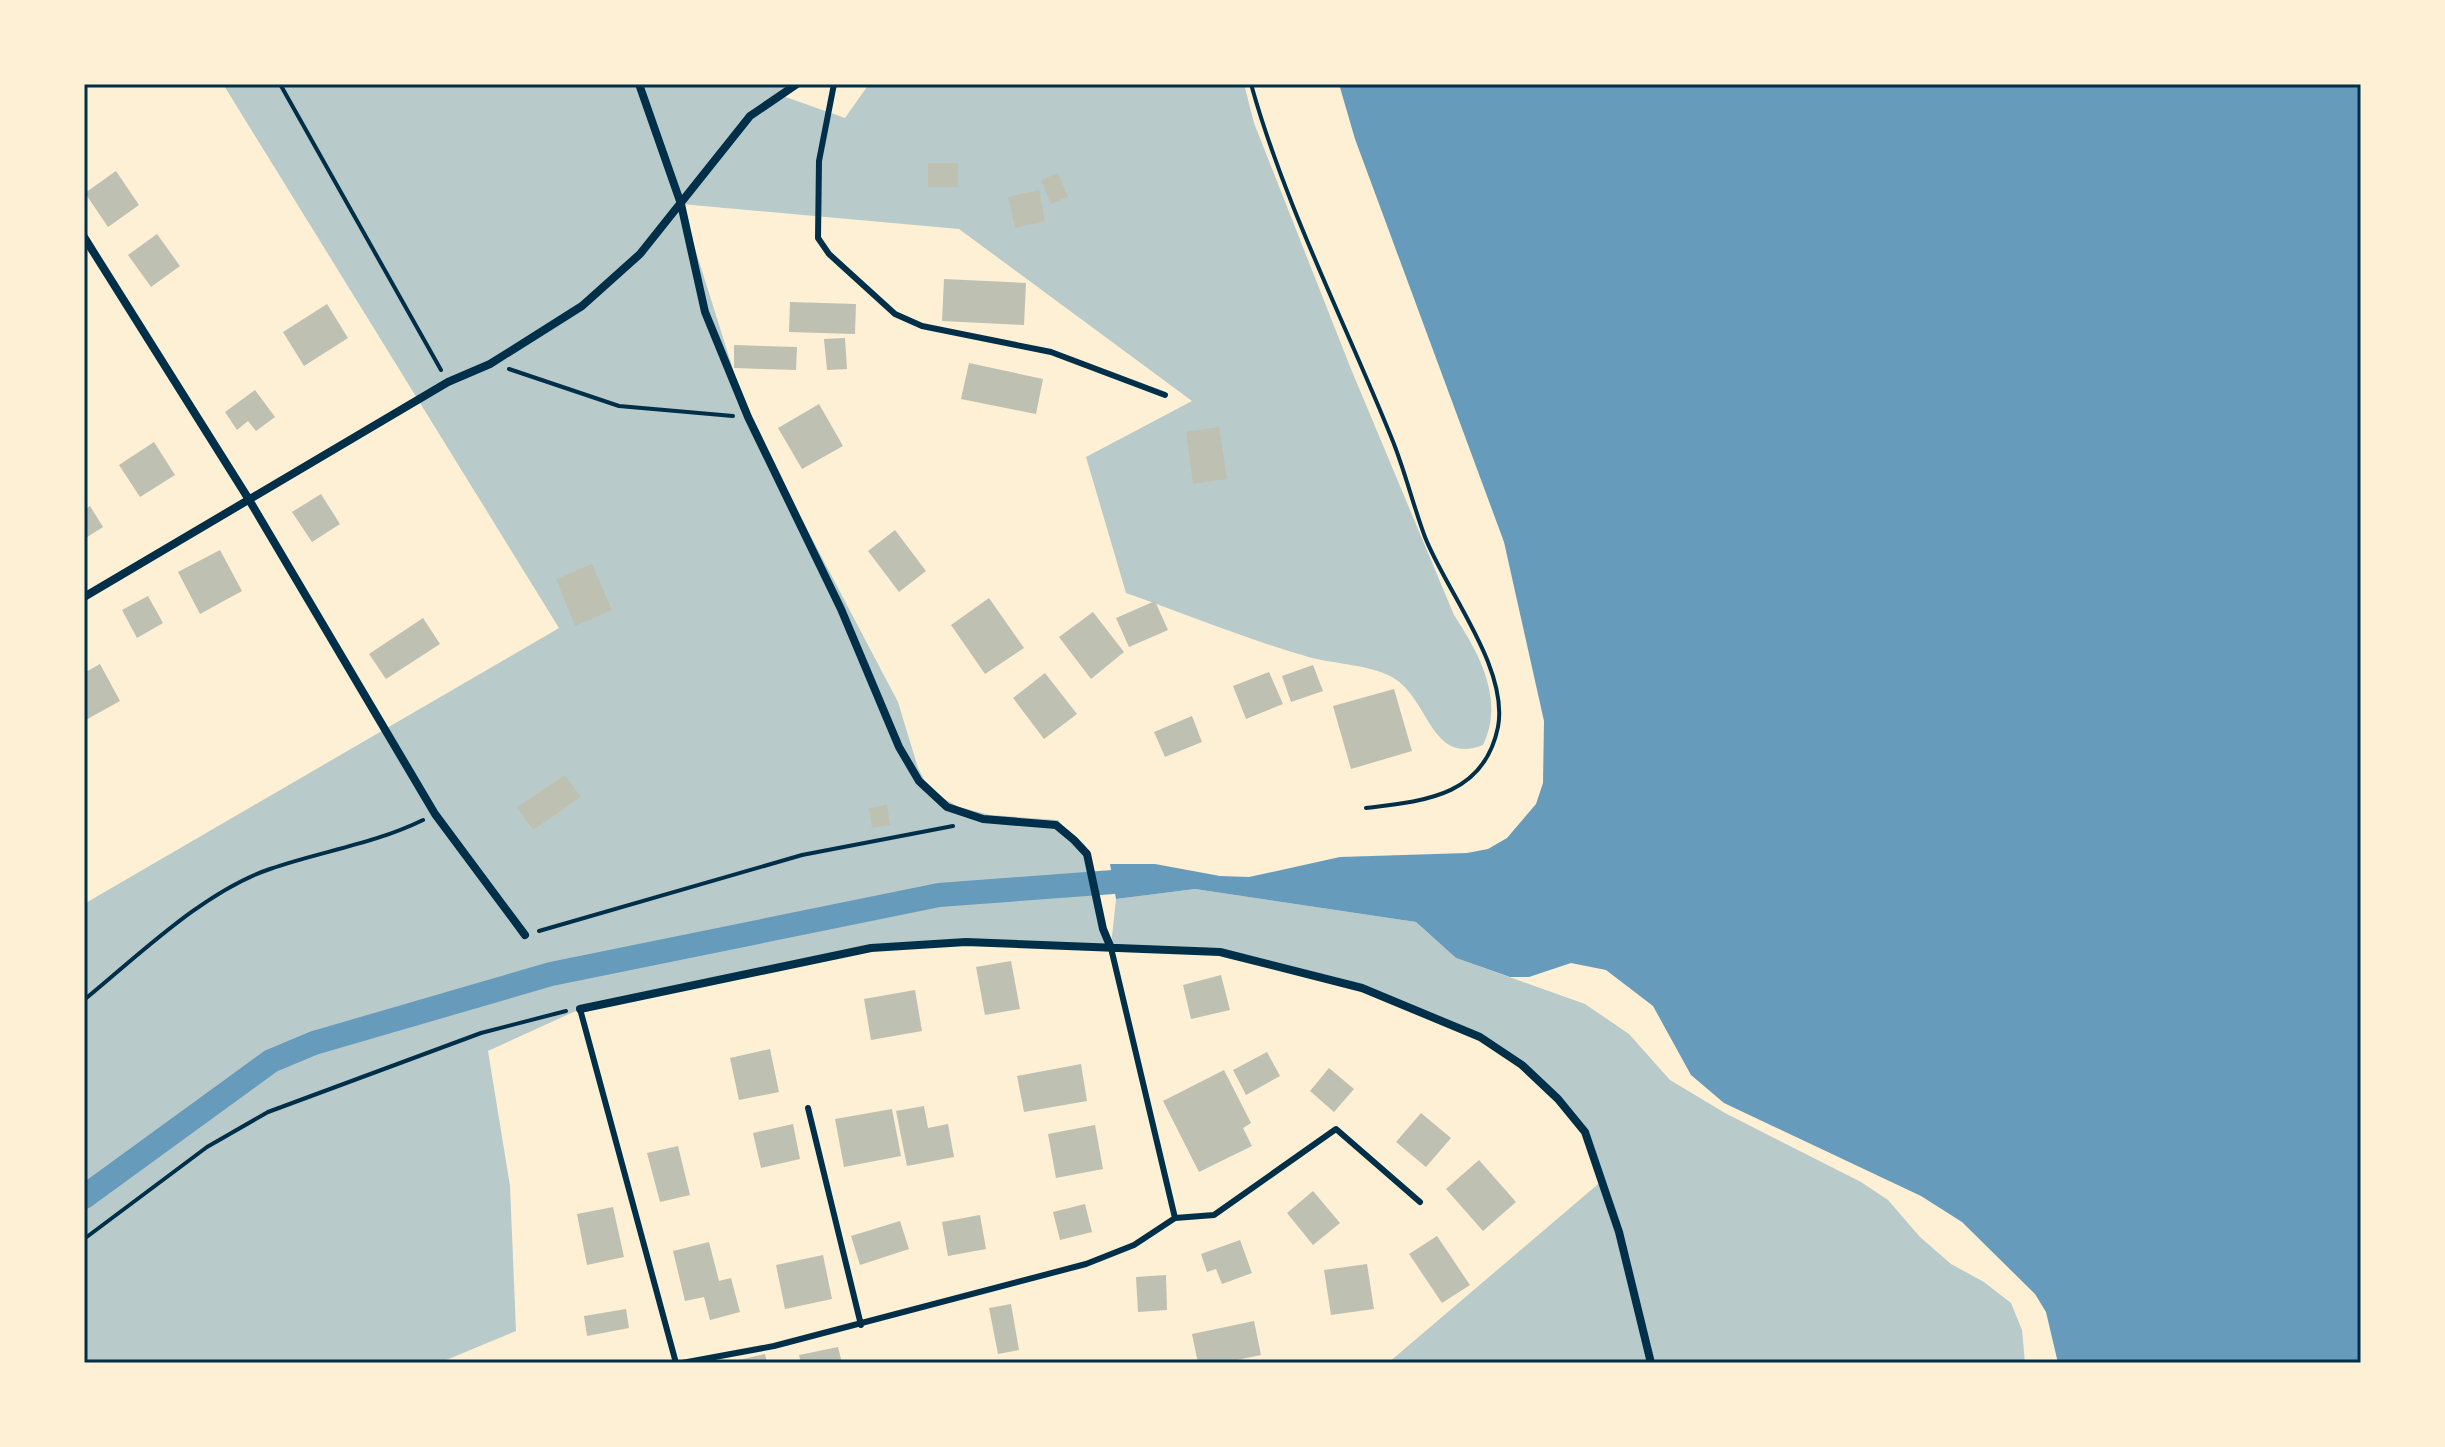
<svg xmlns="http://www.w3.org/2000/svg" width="2445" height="1447" viewBox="0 0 2445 1447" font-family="'Open Sans',sans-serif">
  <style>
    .green { fill: #b9caca }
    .water { fill: #669bbc }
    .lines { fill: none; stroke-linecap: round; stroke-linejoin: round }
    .canal { stroke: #669bbc; stroke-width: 24 }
    .building { fill: #bec0b2 }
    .path { stroke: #003049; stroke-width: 4 }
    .service { stroke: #003049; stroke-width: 6 }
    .minor { stroke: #003049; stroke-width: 8 }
    .neatline { fill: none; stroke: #003049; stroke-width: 3 }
  </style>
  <rect width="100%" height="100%" fill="#fdf0d5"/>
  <path class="green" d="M223,84H789L780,95L845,118L869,84H1244L1254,123L1351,369L1454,615C1479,653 1505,700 1483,745C1429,766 1430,696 1390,676C1368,665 1337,664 1312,658C1249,640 1188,615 1126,593L1086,457L1192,401L959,229L681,204L748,417L898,702L918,768L930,791L959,807L990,815L1058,820L1087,854L1111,946L1116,899L1195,889L1416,922L1456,958L1585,1004L1629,1034L1670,1080L1725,1113L1861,1182L1888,1200L1920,1237L1951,1264L1984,1282L2011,1303L2022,1330L2025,1363H1388L1604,1179L1585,1132L1558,1099L1480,1037L1362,988L1220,952L966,942L871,948L580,1009L488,1051L510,1186L516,1331L439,1363H84V904L559,628Z"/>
  <path class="water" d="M1339,84H2361V1363H2058L2046,1312L2035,1294L1962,1222L1921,1196L1724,1103L1691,1075L1653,1006L1606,970L1571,963L1529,977H1510L1456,958L1416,922L1195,889L1116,899L1110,864H1155L1220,876L1249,877L1340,857L1467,853L1488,849L1507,838L1536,804L1543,783L1544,721L1504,542L1355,139Z"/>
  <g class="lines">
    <path class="canal" d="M84,1197L271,1061L314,1043L551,974L939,895L1113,882"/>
  </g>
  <path class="building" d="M928,163H958V187H928Z
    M116,171L139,205L108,227L85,193Z
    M1058,173L1068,197L1051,204L1041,180Z
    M1039,190L1045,221L1015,228L1008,197Z
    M157,234L180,266L151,287L128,255Z
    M944,279L1026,283L1024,325L942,321Z
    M790,302L856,304L855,334L789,332Z
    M327,304L348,338L304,366L283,332Z
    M845,338L847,369L827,370L824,339Z
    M734,345L797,347L796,370L734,368Z
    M969,363L1043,379L1036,414L961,399Z
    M255,390L275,417L256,431L248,421L237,430L225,412Z
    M819,404L843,446L802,469L778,428Z
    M1219,427L1227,479L1193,484L1186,432Z
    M154,442L175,475L140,497L119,465Z
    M321,494L340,524L312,542L292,512Z
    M90,506L103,527L84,539V510Z
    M895,530L926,571L899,592L868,551Z
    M220,550L242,591L200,614L178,572Z
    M592,564L612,610L575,626L556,579Z
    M148,596L163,623L137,638L122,610Z
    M989,598L1024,648L985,674L951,625Z
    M1155,601L1168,630L1129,647L1116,618Z
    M1093,612L1124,652L1091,679L1059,637Z
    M423,618L440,644L386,679L369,654Z
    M100,664L120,701L84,721V673Z
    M1313,665L1323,691L1291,702L1282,676Z
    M1269,672L1283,704L1246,719L1233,686Z
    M1045,673L1077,714L1044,739L1013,698Z
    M1394,689L1412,751L1351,769L1333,706Z
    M1192,716L1202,742L1165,757L1154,732Z
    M565,775L581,797L533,830L517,807Z
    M887,805L890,825L872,828L869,808Z
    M1011,961L1020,1009L985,1015L976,967Z
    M1221,975L1230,1010L1191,1019L1183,985Z
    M915,990L922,1031L871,1040L864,999Z
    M770,1049L779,1092L739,1100L730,1058Z
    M1267,1052L1280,1076L1246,1095L1233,1070Z
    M1081,1064L1087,1101L1024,1112L1017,1076Z
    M1329,1068L1354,1089L1334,1112L1310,1091Z
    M1224,1070L1251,1123L1243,1128L1252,1146L1199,1172L1163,1101Z
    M924,1106L928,1128L948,1124L954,1157L907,1166L896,1111Z
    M892,1109L901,1156L844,1167L835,1119Z
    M1421,1113L1451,1138L1426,1167L1396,1142Z
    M793,1124L800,1159L761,1168L753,1133Z
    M1095,1125L1103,1169L1056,1178L1048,1134Z
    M678,1146L690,1195L660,1202L647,1153Z
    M1479,1160L1516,1202L1483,1231L1446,1189Z
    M1313,1191L1340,1223L1313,1245L1287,1213Z
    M1085,1204L1092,1232L1060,1240L1053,1212Z
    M613,1207L624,1257L587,1265L577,1214Z
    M980,1215L986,1249L948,1256L942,1222Z
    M900,1221L909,1249L860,1265L851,1236Z
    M1437,1236L1470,1285L1442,1303L1409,1254Z
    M1240,1240L1252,1273L1222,1284L1216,1269L1207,1272L1201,1254Z
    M709,1242L719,1281L731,1278L740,1312L710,1320L704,1297L685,1301L673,1251Z
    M823,1255L832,1299L785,1309L776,1265Z
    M1367,1264L1374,1309L1331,1315L1324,1270Z
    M1166,1275L1167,1310L1138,1312L1136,1277Z
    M1011,1304L1019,1350L998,1354L989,1308Z
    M626,1309L629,1328L587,1336L584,1316Z
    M1254,1321L1261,1355L1222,1363H1198L1192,1334Z
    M838,1347L842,1363H801L799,1355Z
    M765,1354L767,1363H730V1362Z"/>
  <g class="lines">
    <path class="path" d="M280,84L441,370
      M1251,84C1285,206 1345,322 1392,439C1405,471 1413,505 1425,537C1446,591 1509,668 1498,727C1484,796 1425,801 1366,808
      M509,369L619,406L733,416
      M539,931L802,855L953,826
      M84,1000C138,956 204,891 270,869C322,851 374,844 423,820
      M84,1239L207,1147L268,1112L481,1033L566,1011"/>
    <path class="service" d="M834,84L819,161L818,238L829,254L895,314L922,326L1051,352L1165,395
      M1111,948L1175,1218
      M580,1009L676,1363
      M808,1108L861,1325
      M682,1363L774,1346L1086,1264L1134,1245L1175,1218L1214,1215L1336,1129L1420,1202"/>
    <path class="minor" d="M639,84L681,204L705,312L748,417L841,609L899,747L919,781L947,807L983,819L1056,825L1074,840L1087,854L1103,929L1111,948
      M84,237L248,498L435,814L525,935
      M84,597L448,382L490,364L582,306L640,254L750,116L797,84
      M580,1009L871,948L966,942L1220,952L1362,988L1480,1037L1522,1065L1558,1099L1585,1132L1619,1232L1651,1363"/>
  </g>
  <rect width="2445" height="1447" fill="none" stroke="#fdf0d5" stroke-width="172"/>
  <rect x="86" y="86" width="2273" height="1275" class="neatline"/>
</svg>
